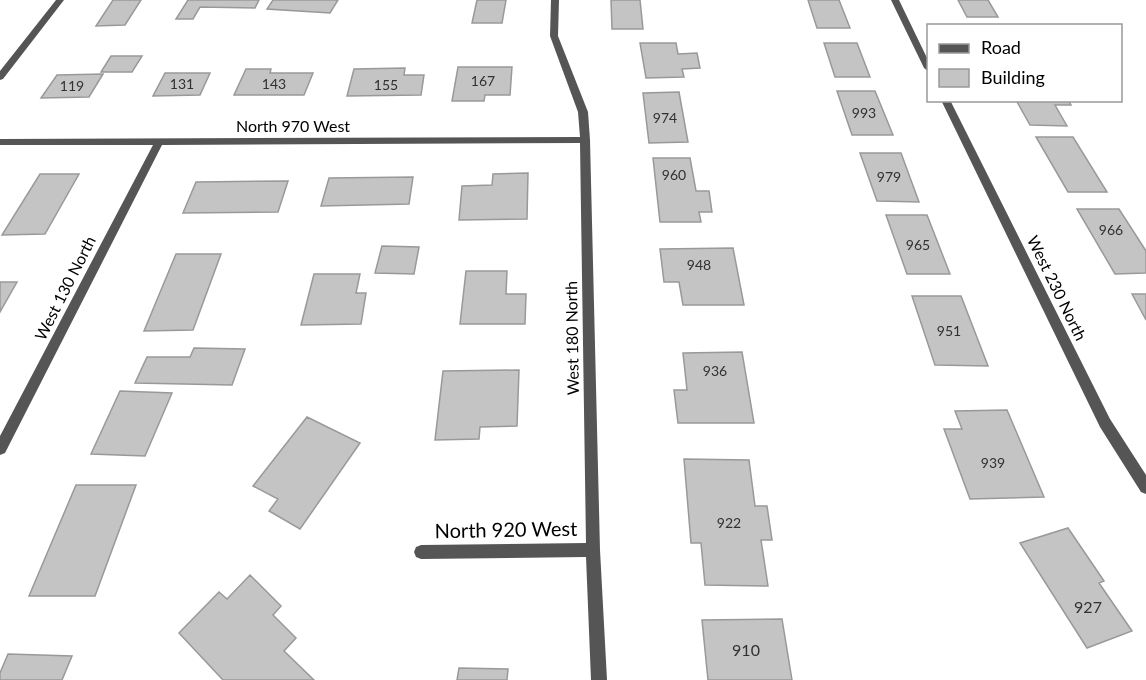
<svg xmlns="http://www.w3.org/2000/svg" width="1146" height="680" viewBox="0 0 1146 680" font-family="Lato,sans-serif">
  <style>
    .building { fill: #c4c4c4; stroke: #999; stroke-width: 1.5 }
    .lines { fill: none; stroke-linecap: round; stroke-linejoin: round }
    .street { fill: #555; fill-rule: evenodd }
    .labels { text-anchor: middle; stroke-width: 5; stroke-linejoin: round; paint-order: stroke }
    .number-label { font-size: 14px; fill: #313131 }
    .street-label { font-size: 16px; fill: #000; stroke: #fff }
    .near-number-label { font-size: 16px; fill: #313131 }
    .near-street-label { font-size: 20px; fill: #000; stroke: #fff }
  </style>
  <rect width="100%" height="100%" fill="#fff"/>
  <path class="building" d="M113,0H141L125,25L96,26Z
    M188,0H259L255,8L200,7L193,19H176Z
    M273,0H338L330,13L267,9Z
    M477,0H506L502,23H472Z
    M611,0H640L643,29H612Z
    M808,0H839L850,28H817Z
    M958,0H988L998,17H967Z
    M640,43H676L678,54L697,53L700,68L682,69L684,77L646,78Z
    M824,43H857L870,77H835Z
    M111,56H142L132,72H101Z
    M458,67H512L510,95H485L484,101H452Z
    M405,68L404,75H424L421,95L347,96L354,69Z
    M246,69H271L270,73H313L304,95H234Z
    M165,73H210L200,95L153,96Z
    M103,74L89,97L41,98L57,75Z
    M837,91H875L893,135H852Z
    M679,92L688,142L649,143L643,93Z
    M1016,100H1068L1071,105H1055L1067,126L1030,125Z
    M1036,137H1073L1107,192H1068Z
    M860,153H901L919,202L877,201Z
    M653,158H690L696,191H709L712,212H699L701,222H660Z
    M528,173L527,219L459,220L462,186L492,185L493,174Z
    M40,174H79L45,234L2,235Z
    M413,177L409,204L321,206L329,178Z
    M288,181L278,212L183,213L196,182Z
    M1077,209H1119L1146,251V273L1115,274Z
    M886,215H927L950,274H907Z
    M382,246L419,247L414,274L375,273Z
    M733,248L744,305H683L679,282H664L660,249Z
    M176,254H221L193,330L144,331Z
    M466,271H507L506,294H526L525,324H460Z
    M314,274H360L356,293H366L361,324L301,325Z
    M0,282H17L0,312Z
    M1132,294H1146V320Z
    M912,296H961L988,366L935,365Z
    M194,348L245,349L232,385L135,383L147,357H190Z
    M742,352L754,423H678L674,390H687L683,353Z
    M519,370L517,426L480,427L479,439L435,440L443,371Z
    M120,391L172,393L145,456L91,454Z
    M1007,410L1044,497L970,499L944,429H962L955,411Z
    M307,417L360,443L300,529L269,511L278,499L253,486Z
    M684,459L749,460L755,506H767L772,540H761L768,586L705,585L701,543H691Z
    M76,485H136L95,596H29Z
    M1068,528L1104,581L1099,583L1132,631L1087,648L1020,543Z
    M250,575L281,606L273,615L296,638L284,651L314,680H223L179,633L219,592L227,599Z
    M782,619L792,680H708L702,620Z
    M8,654L72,656L62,680H0V673Z
    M459,668L508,669L507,680H457Z"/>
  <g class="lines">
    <path class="street" d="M56,0H64L3,79L0,80V71Z
      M551,0H559L558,36L588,112L590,140L600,550L607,680H591L586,557L421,559L416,557L414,552L416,547L421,545L586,543L580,143L162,145L5,453L0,455V436L153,145H0V139L580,137L578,112L550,36Z
      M891,0H899L928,60V71L924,68Z
      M941,100H950L1110,419L1146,475V494L1141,492L1100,427Z"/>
  </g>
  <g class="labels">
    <g class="number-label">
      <text x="483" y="86">167</text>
      <text x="182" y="89">131</text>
      <text x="274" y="89">143</text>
      <text x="386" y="90">155</text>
      <text x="72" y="91">119</text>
      <text x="864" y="118">993</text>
      <text x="665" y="123">974</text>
      <text x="674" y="180">960</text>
      <text x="889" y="182">979</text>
      <text x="1111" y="235">966</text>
      <text x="918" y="250">965</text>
      <text x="699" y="270">948</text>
      <text x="949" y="336">951</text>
      <text x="715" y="376">936</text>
      <text x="993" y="468">939</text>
      <text x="729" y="528">922</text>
    </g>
    <g class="street-label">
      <text x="293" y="132">North 970 West</text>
      <text transform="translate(65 288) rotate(-63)" y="6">West 130 North</text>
      <text transform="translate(1057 288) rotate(64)" y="6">West 230 North</text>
      <text transform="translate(572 338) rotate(-91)" y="6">West 180 North</text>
    </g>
    <g class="near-number-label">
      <text x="1088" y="613">927</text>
      <text x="746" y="656">910</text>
    </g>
    <g class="near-street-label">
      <text transform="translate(506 530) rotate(-1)" y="7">North 920 West</text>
    </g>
  </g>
  <rect x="927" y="24" width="195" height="78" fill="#ffffff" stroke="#999999" stroke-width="1.5"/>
  <rect x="939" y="44" width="30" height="9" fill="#555555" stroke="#999999" stroke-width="1.5"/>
  <text x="981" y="54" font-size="18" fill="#000000">Road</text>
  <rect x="939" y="69" width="30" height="18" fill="#c4c4c4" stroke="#999999" stroke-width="1.5"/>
  <text x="981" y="84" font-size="18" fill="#000000">Building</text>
</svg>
